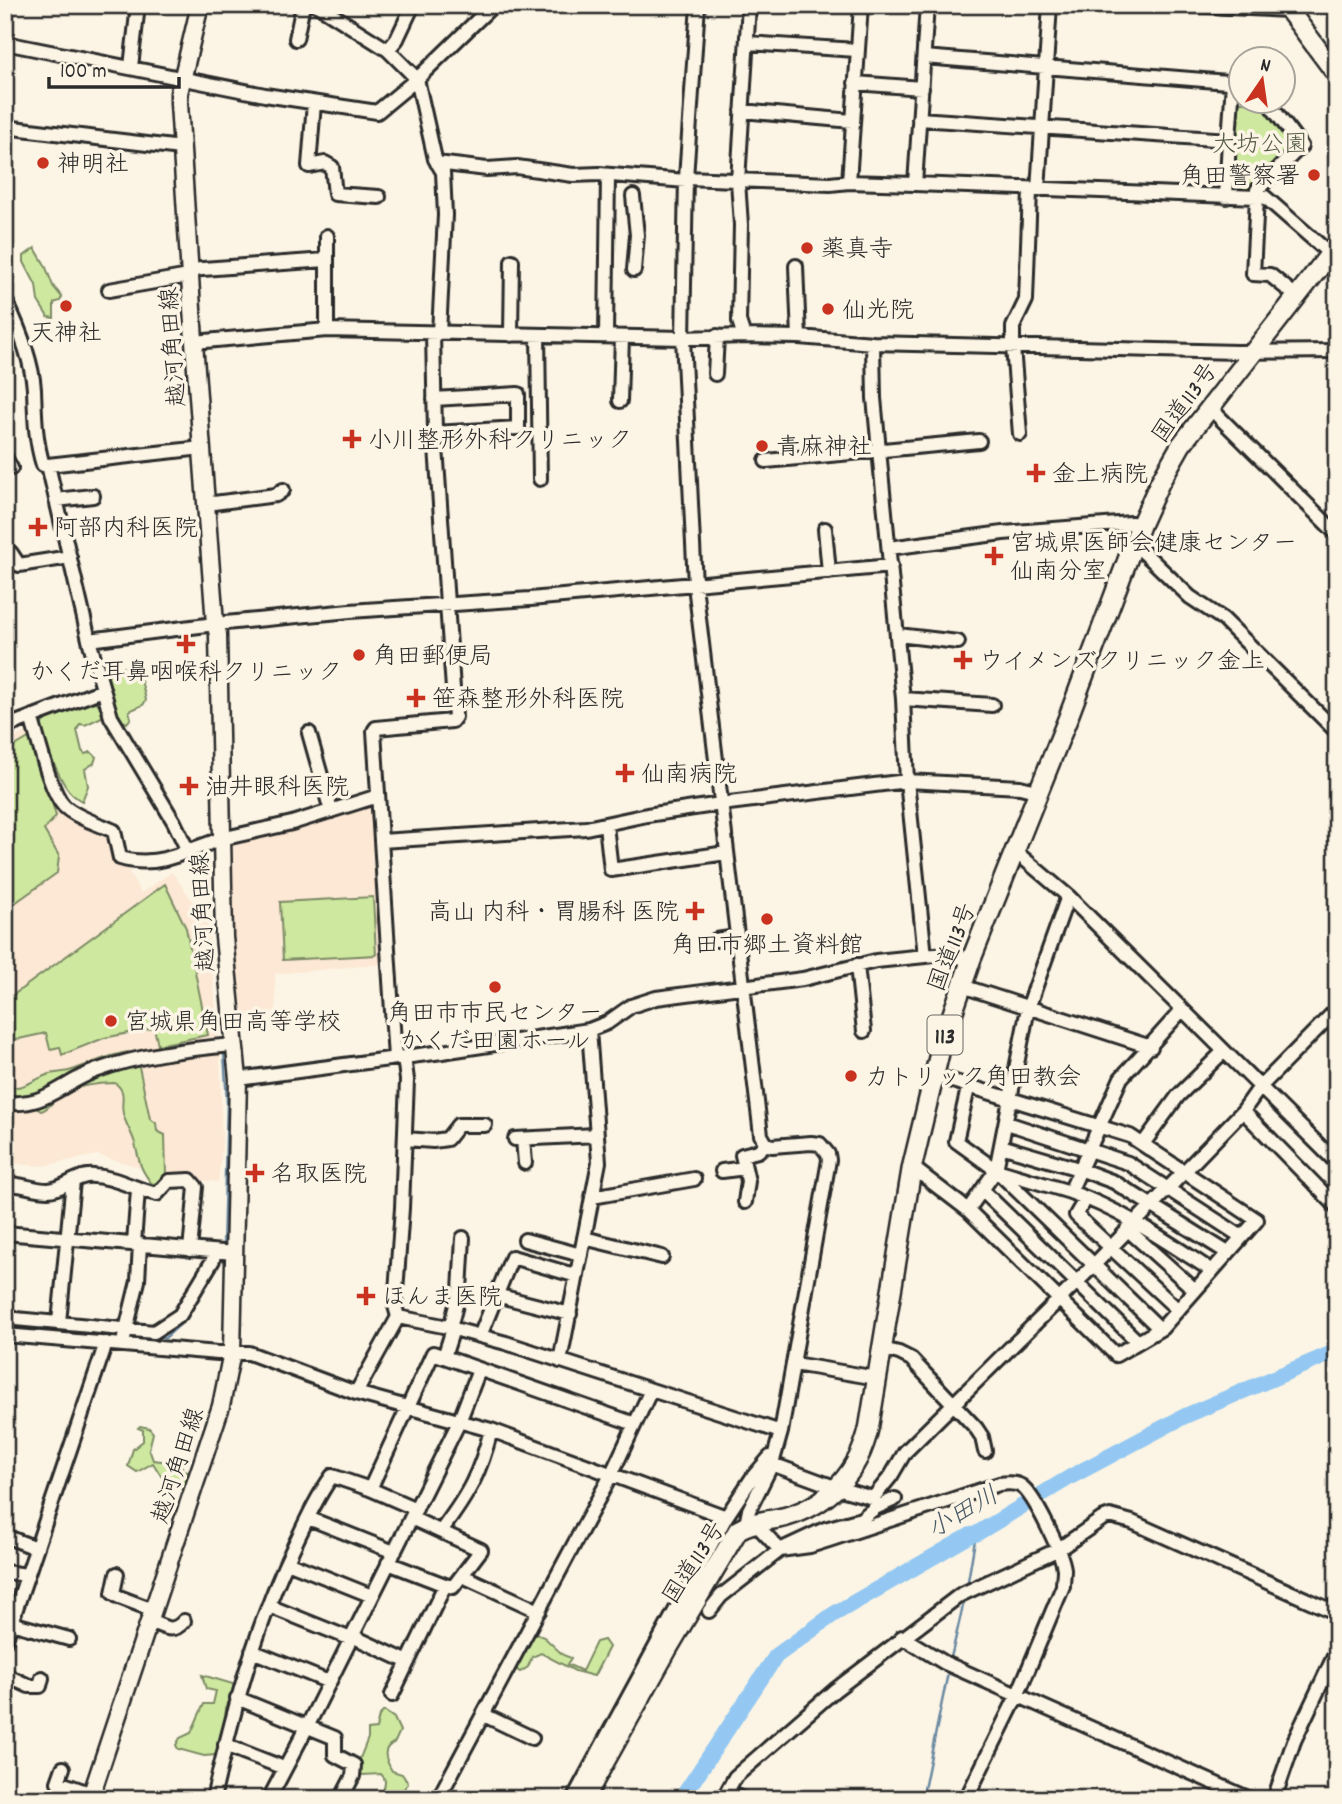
<svg xmlns="http://www.w3.org/2000/svg" width="1342" height="1804" viewBox="0 0 1342 1804" font-family="Dekko,'Klee One',sans-serif">
  <style>
    .built { fill: #fce8d4 }
    .green { fill: #cee99f; stroke: #7c8a65; stroke-width: 2 }
    .lines { fill: none; stroke-linecap: round; stroke-linejoin: round }
    .stream { stroke: #6a89a2; stroke-width: 2.5 }
    .river { stroke: #94c8f2; stroke-width: 16 }
    .minor-casing { stroke: #2b2b2b; stroke-width: 18 }
    .major-casing { stroke: #2b2b2b; stroke-width: 21 }
    .highway-casing { stroke: #2b2b2b; stroke-width: 23 }
    .minor { stroke: #fcf5e5; stroke-width: 12 }
    .major { stroke: #fcf5e5; stroke-width: 16 }
    .highway { stroke: #fcf5e5; stroke-width: 18 }
    .poi-dot { fill: #c8321e; stroke: #fcf5e5; stroke-width: 2.5 }
    .labels { text-anchor: middle; stroke-width: 7; stroke-linejoin: round; paint-order: stroke }
    .shield { fill: #fcf5e5; stroke: #6a6863; stroke-width: 2 }
    .shield-label { font-size: 23px; font-weight: bold; fill: #2b2b2b }
    .park-label { font-size: 24px; fill: #545a48; stroke: #fcf5e5 }
    .poi-label { font-size: 24px; fill: #2b2b2b; stroke: #fcf5e5; text-anchor: start }
    .street-label { font-size: 24px; fill: #2b2b2b; stroke: #fcf5e5 }
    .water-label { font-size: 26px; font-style: italic; fill: #4a5a67; stroke: #fcf5e5 }
  </style>
  <rect width="100%" height="100%" fill="#fcf5e5"/>
  <filter id="ink" filterUnits="userSpaceOnUse"><feTurbulence type="fractalNoise" baseFrequency=".0143" numOctaves="2"/><feDisplacementMap in="SourceGraphic" scale="14" xChannelSelector="R" yChannelSelector="G"/><feConvolveMatrix kernelMatrix="1 2 1 2 8 2 1 2 1" color-interpolation-filters="sRGB"/></filter>
  <g filter="url(#ink)">
    <path class="built" d="M31,729L59,805L106,832L141,893L172,872L208,923L220,1053L222,1147L218,1182L169,1176L97,1155L42,1166L5,1163V744Z
      M367,803L375,809L384,964L275,974L276,1011L243,1014L231,935L229,843Z"/>
    <path class="green" d="M1237,87H1240V102H1262L1294,145L1251,192L1231,190Z
      M35,248L45,265L53,286L62,297L60,301L54,303V318L48,317L38,301L36,285L24,262V256Z
      M99,664L103,665L108,675C114,673 119,667 124,667C141,666 143,689 146,700L143,705L129,711L131,718L127,723L118,719Z
      M91,700L100,705L104,716L85,725L80,724L77,730L82,751L85,754L91,752L96,757L94,763L85,769L88,786L82,801C76,798 70,793 66,787C60,778 39,734 42,724C45,714 81,704 91,700Z
      M32,736L56,816L44,830L59,856L57,873L5,910V752Z
      M165,884L186,928L208,1035L158,1045L154,1028L104,1038L62,1055L60,1047L50,1049L46,1033L5,1042V1001Z
      M373,897L376,955L283,960L280,902Z
      M128,1052L138,1062L150,1119L156,1123L157,1131L165,1135L166,1175L157,1183L152,1184C139,1167 140,1163 135,1144C133,1134 125,1124 123,1113C120,1101 128,1093 115,1083C98,1083 72,1086 58,1097C51,1103 50,1108 41,1111L33,1106L5,1098V1086C21,1091 33,1080 47,1075C54,1072 62,1073 69,1071C89,1065 107,1055 128,1052Z
      M140,1426L149,1428L153,1433L149,1449L153,1460L179,1463L182,1465V1470L190,1473L186,1485L182,1489L163,1479L153,1463L137,1472L128,1466L133,1449L143,1441V1430L138,1428Z
      M533,1633L544,1637L563,1655L571,1658L567,1664L582,1671L596,1642L604,1640L609,1647L594,1676L575,1671L541,1653L532,1657L528,1667L520,1672L512,1666Z
      M202,1675L233,1684L235,1688L226,1708L225,1724L216,1755L204,1756L178,1749L176,1745L180,1738L191,1733L204,1704H213L216,1691L206,1689Z
      M384,1711L394,1718L400,1731L395,1742C380,1749 386,1760 392,1771L402,1774L408,1783L404,1789L386,1795L383,1793C384,1784 388,1781 381,1774L362,1775L357,1766L368,1738V1730L376,1729L379,1716Z"/>
    <g class="lines">
      <path class="stream" d="M223,1248L227,1102L224,1052
        M5,1326L121,1335
        M127,1336L165,1338L186,1319L214,1270
        M967,1587L976,1534
        M950,1662L965,1597
        M922,1799L949,1668"/>
      <path class="river" d="M681,1799L776,1656L834,1614L971,1535L976,1534L1072,1476L1185,1416L1337,1351"/>
      <defs>
        <path id="minor" d="M317,5L388,50L397,39L413,5
          M698,5L686,178L683,338L695,585L761,1135L766,1144L772,1146L811,1143L820,1144L828,1154L829,1160L781,1432L772,1464L749,1510L746,1525
          M861,5L849,182L915,184
          M927,5L915,184L1257,197L1253,274L1270,275L1296,296
          M1187,5L1288,10H1295L1301,5
          M296,39L303,5
          M5,43L265,95L377,112L417,79L493,5
          M747,43L857,50
          M388,50L417,79L435,159L443,172L445,215L439,333
          M924,57L1240,83
          M131,67L138,5
          M855,83L922,88
          M1268,102L1301,146L1257,190V197H1265L1329,253
          M314,103L309,166L325,163L332,167L335,194L379,197
          M742,111L852,121
          M919,119L1229,140L1226,197
          M5,127L181,148
          M1229,140L1233,82
          M437,163L487,169L517,167L573,175L599,174L686,181
          M686,178L830,184L849,182
          M1038,190L1050,5
          M633,196L637,235L634,270
          M327,236V330
          M796,266L799,337
          M189,270L326,260
          M109,290L189,276
          M5,299C18,326 32,359 34,389C35,416 35,439 43,465
          M511,335L512,261
          M538,335L540,479
          M606,336L608,175
          M744,336L739,321L741,225L738,181L749,5
          M194,342L327,330L683,338L744,336L799,337L873,343L1237,352L1337,351
          M873,343L874,398L903,699L907,781L925,956
          M715,374L717,336
          M434,399L518,394V428L435,433
          M620,401L622,337
          M1209,407L1337,534
          M1020,434L1013,347V327L1026,300L1030,190
          M202,448L48,465L89,640L111,717L174,822L188,851L221,839L292,823L378,796
          M5,457L11,468
          M766,461L979,441
          M56,500L93,496
          M206,504L276,495L283,490
          M825,529L829,572
          M1134,543L1190,597L1223,619L1337,732
          M889,548L1003,533L1131,523L1141,524
          M5,553H11L19,565L70,557
          M898,635L958,642
          M89,640L215,624L350,611L530,599L891,566
          M903,699L992,705
          M31,717C38,738 50,792 64,806C77,818 99,824 114,831L120,858C143,865 166,861 188,851
          M5,727L103,690
          M309,733L331,811
          M606,825L611,870L726,853
          M381,841L586,828L647,815L721,804L907,781L1020,787L1040,792
          M1016,852L1068,896L1337,1163
          M716,940L737,937
          M857,965L864,1031
          M962,986L1151,1047
          M1182,1010L1121,1078L1070,1192C1122,1210 1166,1241 1212,1271
          M395,1058L374,731L376,728L452,721L455,717L435,433L433,333
          M238,1079L442,1052L589,1030L607,1023L631,1006L656,998L803,979L876,961L945,954L971,960
          M969,1084L956,1141L996,1170L1160,1329
          M5,1102C43,1109 62,1083 95,1071C139,1055 187,1049 234,1045
          M1243,1111L1337,1207
          M1007,1123L1128,1163L1242,1237
          M405,1139L433,1141L447,1139L458,1125H485
          M515,1139L597,1135
          M523,1139L525,1163
          M1143,1144L1178,1096L1224,1051
          M1001,1146L1082,1170L1114,1182L1228,1253
          M912,1167L968,1210L1116,1355L1162,1328L1257,1220L1130,1136L933,1075
          M722,1171L745,1168
          M1000,1171L1070,1192
          M5,1184C20,1183 33,1190 48,1190C65,1189 77,1174 94,1176C116,1177 136,1190 157,1194L169,1181L190,1180L196,1187L190,1250
          M982,1190L1138,1342
          M592,1197L694,1179
          M1086,1198L1076,1215L1178,1310
          M745,1202L748,1181L742,1155L758,1151L766,1144
          M968,1210L996,1170L1028,1008L1068,896
          M1127,1229L1195,1290
          M5,1233L234,1253
          M584,1238L662,1257
          M525,1240L581,1255
          M134,1243L138,1190
          M496,1295L570,1314
          M398,1317L443,1326L506,1343L781,1432
          M5,1318L154,1332L180,1315L213,1260L214,1252
          M59,1322L73,1181
          M450,1328L460,1290L463,1238
          M5,1335L218,1353H249L356,1393L491,1430L726,1517
          M480,1336L512,1257L577,1276
          M124,1338L138,1281L140,1244
          M882,1349L899,1353L911,1359L976,1428L982,1437L985,1451
          M444,1357L453,1329
          M560,1361L599,1162L589,1030
          M794,1364L877,1378
          M356,1393L398,1317L395,1306L402,1208L407,1080L404,1057
          M772,1464L837,1488L873,1498L891,1476L905,1452L1090,1269L1243,1111L1260,1087L1337,1009
          M370,1489L433,1353L635,1424
          M308,1518L394,1552
          M411,1518L481,1550L453,1587L445,1585
          M755,1523L780,1550
          M441,1531C468,1495 480,1474 491,1430
          M5,1536L36,1548
          M780,1550L810,1546L829,1540L999,1484C1006,1483 1015,1482 1021,1486C1034,1494 1062,1553 1064,1569C1064,1574 1063,1580 1063,1586L1018,1694L966,1799
          M287,1562L372,1596
          M388,1563L445,1585L392,1695
          M5,1572L27,1575
          M117,1574L113,1593L119,1597L153,1610
          M463,1576L539,1611
          M269,1606L351,1639
          M709,1611L721,1596L780,1550L825,1529L861,1519L875,1508L895,1499
          M149,1621C163,1626 172,1635 184,1621
          M11,1623L69,1639
          M352,1636L408,1662
          M902,1637L945,1663L1250,1799
          M5,1641L106,1343
          M252,1651L329,1682
          M5,1675L29,1686H40L42,1678
          M237,1698L335,1738V1755L354,1765L353,1776L341,1799
          M484,1715L532,1738
          M225,1745L284,1768
          M63,1768L58,1782L92,1794
          M727,1792L742,1799
          M213,1799C233,1711 256,1624 296,1542C307,1519 317,1497 332,1476L370,1489L416,1509
          M269,1799L307,1727L459,1422L479,1370
          M438,1799L611,1475L651,1390
          M573,1799L726,1517L752,1478L770,1457
          M723,1799L735,1777L835,1690L960,1595L1059,1549L1102,1519L1110,1516L1132,1522L1337,1613
          M1274,1799L1294,1741L1337,1650"/>
        <path id="major" d="M90,1799L221,1406L232,1352L238,1079L224,937L218,634L215,624L195,356L179,103V93L200,5"/>
        <path id="highway" d="M1285,5L1337,75
          M584,1799L667,1650L738,1530C752,1521 769,1521 785,1517C829,1505 859,1472 869,1427L912,1167L941,1047L971,960L1068,718L1141,524L1160,482L1181,445L1337,245"/>
      </defs>
      <use href="#minor" class="minor-casing"/>
      <use href="#major" class="major-casing"/>
      <use href="#highway" class="highway-casing"/>
      <use href="#minor" class="minor"/>
      <use href="#major" class="major"/>
      <use href="#highway" class="highway"/>
    </g>
  </g>
  <g class="poi-dot">
    <circle cx="43" cy="163" r="7"/>
    <circle cx="1314" cy="175" r="7"/>
    <circle cx="807" cy="248" r="7"/>
    <circle cx="66" cy="306" r="7"/>
    <circle cx="828" cy="309" r="7"/>
    <path d="M348.5 428.5h7v7h7v7h-7v7h-7v-7h-7v-7h7z"/>
    <circle cx="762" cy="446" r="7"/>
    <path d="M1032.5 462.5h7v7h7v7h-7v7h-7v-7h-7v-7h7z"/>
    <path d="M34.5 516.5h7v7h7v7h-7v7h-7v-7h-7v-7h7z"/>
    <path d="M990.5 545.5h7v7h7v7h-7v7h-7v-7h-7v-7h7z"/>
    <path d="M182.5 633.5h7v7h7v7h-7v7h-7v-7h-7v-7h7z"/>
    <circle cx="359" cy="655" r="7"/>
    <path d="M959.5 649.5h7v7h7v7h-7v7h-7v-7h-7v-7h7z"/>
    <path d="M412.5 687.5h7v7h7v7h-7v7h-7v-7h-7v-7h7z"/>
    <path d="M621.5 762.5h7v7h7v7h-7v7h-7v-7h-7v-7h7z"/>
    <path d="M185.5 775.5h7v7h7v7h-7v7h-7v-7h-7v-7h7z"/>
    <path d="M691.5 900.5h7v7h7v7h-7v7h-7v-7h-7v-7h7z"/>
    <circle cx="767" cy="919" r="7"/>
    <circle cx="495" cy="987" r="7"/>
    <circle cx="111" cy="1021" r="7"/>
    <circle cx="851" cy="1076" r="7"/>
    <path d="M251.5 1162.5h7v7h7v7h-7v7h-7v-7h-7v-7h7z"/>
    <path d="M362.5 1285.5h7v7h7v7h-7v7h-7v-7h-7v-7h7z"/>
  </g>
  <g class="labels">
    <rect class="shield" x="927.5" y="1015.5" width="35" height="39" rx="5"/>
    <g class="shield-label">
      <text x="945" y="1043">113</text>
    </g>
    <g class="park-label">
      <text x="1260" y="151">大坊公園</text>
    </g>
    <g class="poi-label">
      <text x="57" y="171">神明社</text>
      <text x="1300" y="183" text-anchor="end">角田警察署</text>
      <text x="821" y="256">薬真寺</text>
      <text x="842" y="317">仙光院</text>
      <text x="66" y="340" text-anchor="middle">天神社</text>
      <text x="368" y="447">小川整形外科クリニック</text>
      <text x="776" y="454">青麻神社</text>
      <text x="1052" y="481">金上病院</text>
      <text x="54" y="535">阿部内科医院</text>
      <text x="1010" y="550">宮城県医師会健康センター<tspan x="1010" dy="28">仙南分室</tspan></text>
      <text x="373" y="663">角田郵便局</text>
      <text x="979" y="668">ウイメンズクリニック金上</text>
      <text x="186" y="679" text-anchor="middle">かくだ耳鼻咽喉科クリニック</text>
      <text x="432" y="706">笹森整形外科医院</text>
      <text x="641" y="781">仙南病院</text>
      <text x="205" y="794">油井眼科医院</text>
      <text x="679" y="919" text-anchor="end">高山 内科・胃腸科 医院</text>
      <text x="767" y="952" text-anchor="middle">角田市郷土資料館</text>
      <text x="495" y="1020" text-anchor="middle">角田市市民センター<tspan x="495" dy="28">かくだ田園ホール</tspan></text>
      <text x="125" y="1029">宮城県角田高等学校</text>
      <text x="865" y="1084">カトリック角田教会</text>
      <text x="271" y="1181">名取医院</text>
      <text x="382" y="1304">ほんま医院</text>
    </g>
    <g class="street-label">
      <text transform="translate(172 347) rotate(-94)" y="8">越河角田線</text>
      <text transform="translate(1184 402) rotate(-54)" y="8">国道113号</text>
      <text transform="translate(202 912) rotate(-93)" y="8">越河角田線</text>
      <text transform="translate(951 947) rotate(-69)" y="8">国道113号</text>
      <text transform="translate(177 1465) rotate(-72)" y="8">越河角田線</text>
      <text transform="translate(693 1562) rotate(-57)" y="8">国道113号</text>
    </g>
    <g class="water-label">
      <text transform="translate(962 1511) rotate(-30)" y="9">小田川</text>
    </g>
  </g>
  <rect width="1342" height="1804" fill="none" stroke="#fcf5e5" stroke-width="28"/>
  <rect x="14" y="14" width="1314" height="1776" fill="none" stroke="#2b2b2b" stroke-width="2.5" filter="url(#ink)"/>
  <g transform="translate(1262 80) rotate(13)"><circle r="33" fill="#fcf5e5" stroke="#a8a49b" stroke-width="2"/>
  <path d="M0-5L12 26L0 18L-12 26Z" fill="#c8321e"/>
  <text y="-10" font-size="19" font-weight="bold" text-anchor="middle" fill="#2b2b2b">N</text>
  </g>
  <path d="M49 77v10h130v-10" fill="none" stroke="#2b2b2b" stroke-width="3.5"/>
  <text x="60" y="77" font-size="21" fill="#2b2b2b" stroke="#fcf5e5" stroke-width="5" paint-order="stroke">100 m</text>
</svg>
